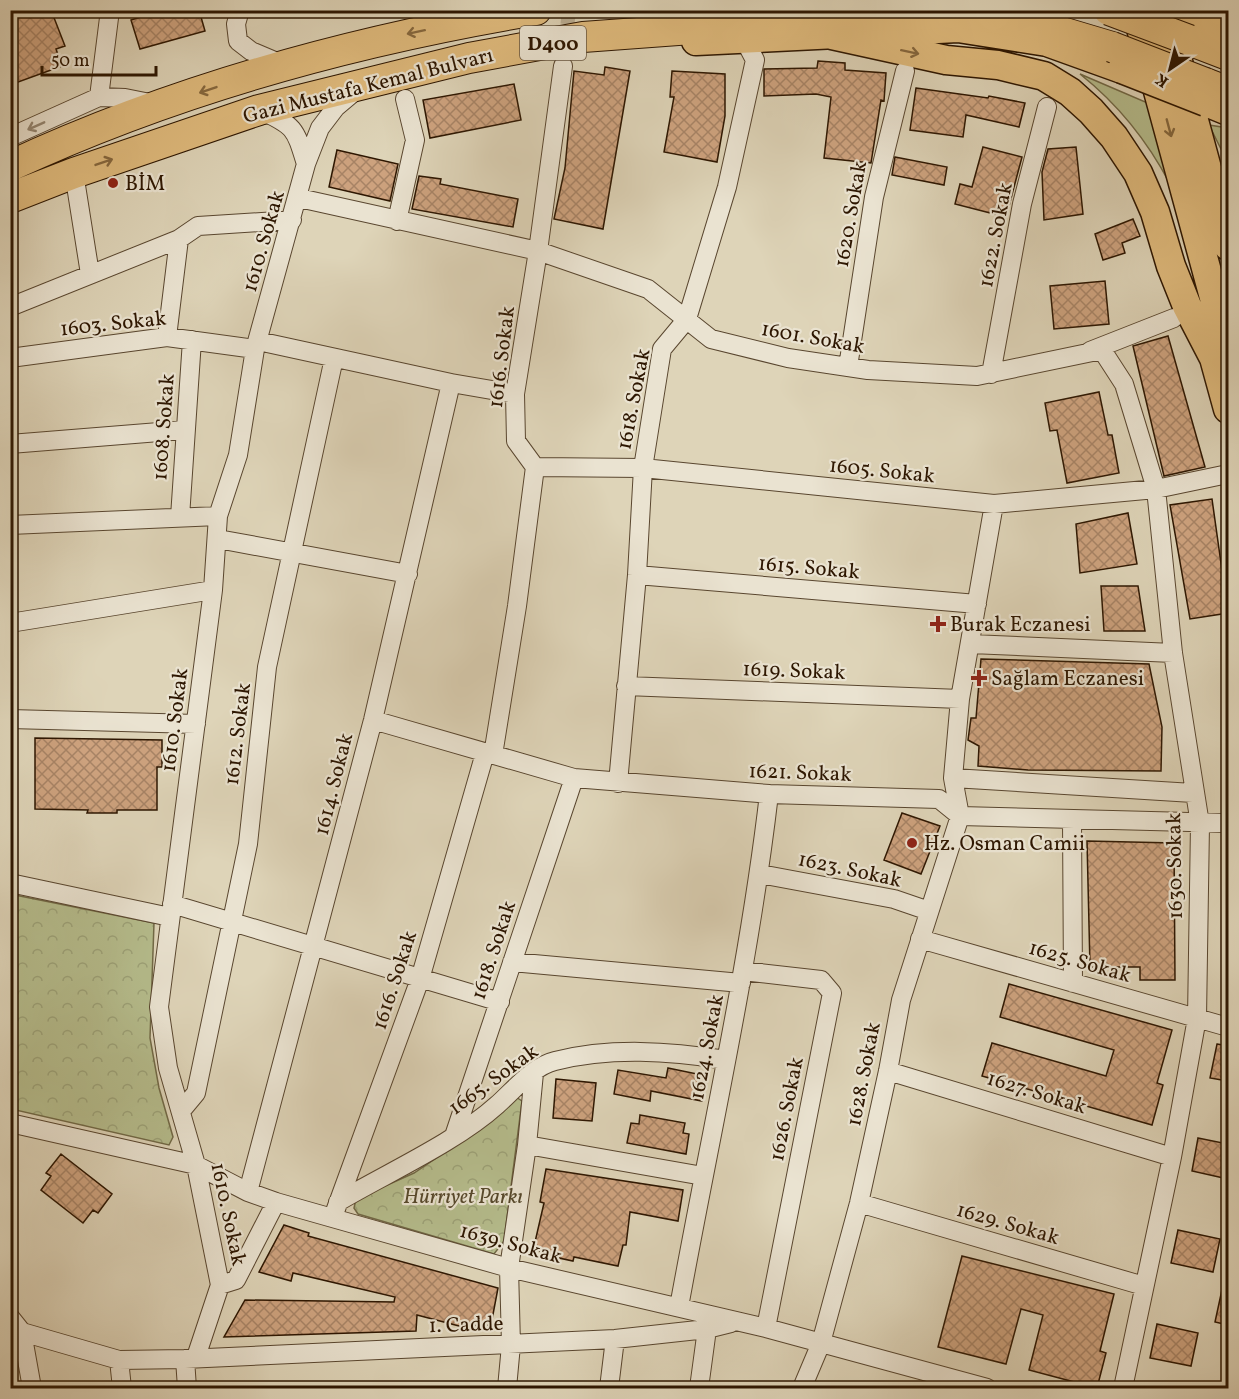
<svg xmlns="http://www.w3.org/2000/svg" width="1239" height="1399" viewBox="0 0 1239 1399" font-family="Vollkorn,serif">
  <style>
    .grass { fill: #b5bc8c; stroke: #716946; stroke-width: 1.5 }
    .forest { fill: url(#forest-crowns); stroke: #716946; stroke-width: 1.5 }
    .building { fill: url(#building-cross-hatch); stroke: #2d1601; stroke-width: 1.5 }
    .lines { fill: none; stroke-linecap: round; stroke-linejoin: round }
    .pedestrian-tunnel { stroke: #bbae93; stroke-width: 14; stroke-dasharray: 14 7; stroke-linecap: butt }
    .minor-casing { stroke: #59462f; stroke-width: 20 }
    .primary-casing { stroke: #2d1601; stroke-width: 31 }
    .trunk-casing { stroke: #2d1601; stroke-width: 32 }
    .minor { stroke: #eae3d1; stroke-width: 18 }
    .primary { stroke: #dfba7c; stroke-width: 28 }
    .trunk { stroke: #dfba7c; stroke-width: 30 }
    .primary-bridge-casing { stroke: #2d1601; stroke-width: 31; stroke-linecap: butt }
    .trunk-bridge-casing { stroke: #2d1601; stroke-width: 32; stroke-linecap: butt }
    .primary-bridge { stroke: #dfba7c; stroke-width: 28 }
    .trunk-bridge { stroke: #dfba7c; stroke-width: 30 }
    .oneway { stroke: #86683e }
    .oneway2 { stroke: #958773 }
    .poi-dot { fill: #8f2418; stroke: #eae3d1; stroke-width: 2 }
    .labels { text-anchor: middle; stroke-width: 4.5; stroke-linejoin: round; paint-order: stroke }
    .shield { fill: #eae3d1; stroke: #66543f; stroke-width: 1.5 }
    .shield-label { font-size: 20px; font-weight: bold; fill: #2d1601 }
    .street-label { font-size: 21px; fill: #2d1601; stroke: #eae3d1 }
    .poi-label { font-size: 21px; fill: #2d1601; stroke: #eae3d1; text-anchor: start }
    .park-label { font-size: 21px; font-style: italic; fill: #56482b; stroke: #eae3d1 }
  </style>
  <defs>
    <pattern id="forest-crowns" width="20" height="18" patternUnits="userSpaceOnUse" patternTransform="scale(1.5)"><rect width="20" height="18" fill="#b5bc8c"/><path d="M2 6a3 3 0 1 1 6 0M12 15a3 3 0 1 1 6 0" fill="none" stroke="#9ca177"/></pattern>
    <pattern id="building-cross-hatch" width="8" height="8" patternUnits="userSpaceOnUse" patternTransform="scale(1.5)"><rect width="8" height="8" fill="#cda27e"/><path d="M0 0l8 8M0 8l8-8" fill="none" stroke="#a78365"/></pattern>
  </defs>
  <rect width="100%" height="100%" fill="#ded4b8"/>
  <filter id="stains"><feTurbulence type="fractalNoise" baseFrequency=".00333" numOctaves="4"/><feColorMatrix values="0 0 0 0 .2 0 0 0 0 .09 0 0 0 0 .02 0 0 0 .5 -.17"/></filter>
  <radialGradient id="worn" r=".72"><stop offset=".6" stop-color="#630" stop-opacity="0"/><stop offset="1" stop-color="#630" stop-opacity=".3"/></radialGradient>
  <path class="grass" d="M1080,74L1150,104L1170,184C1147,140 1119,105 1080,74Z
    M1209,125L1228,128V176L1223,153Z"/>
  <path class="forest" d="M15,895L154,923L150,1038L159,1088L173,1137L169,1145L11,1109L10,917Z
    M516,1097L522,1101L504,1241L494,1254L358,1214L354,1208L356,1199L414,1173L469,1136Z"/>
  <path class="building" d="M10,10H51L65,46L56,49L62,66L10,85Z
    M153,10H199L205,31L140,49L131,20L154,13Z
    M818,61L845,63V70L886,73L884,101L881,100L871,163L824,158L831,97L816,94L764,96V69L817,68Z
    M605,67L630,71L603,229L554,219L565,168L574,71L604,75Z
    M672,71L725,74V116L717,162L664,152L674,97H670Z
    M514,84L521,120L430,138L423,100Z
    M916,88L988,98L989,96L1025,103L1019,127L966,115L963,137L910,130Z
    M983,147L1022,157L1006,217L955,204L960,184L972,187Z
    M1076,147L1083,214L1044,220L1042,172L1048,149Z
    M337,150L398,164L390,201L329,187Z
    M895,157L947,167L944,185L892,175Z
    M419,176L441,179L440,184L518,199L513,227L412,209Z
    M1133,219L1140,236L1122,243L1125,253L1103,260L1095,234Z
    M1105,281L1109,324L1054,329L1050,286Z
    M1168,336L1205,467L1164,476L1133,346Z
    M1099,392L1108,435H1112L1119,473L1067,483L1057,430L1050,431L1045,403Z
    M1212,499L1228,613L1190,619L1170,505Z
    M1128,513L1137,564L1080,573L1076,524Z
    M1101,586H1138L1145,631H1104Z
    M981,659L1149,664L1162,727L1161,771L1028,770L978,766L979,746L968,740L971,718H976Z
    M35,738L162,740V767H157V810H117V813H87L88,810L35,809Z
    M902,813L940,826L921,874L884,860Z
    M1087,841L1174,843L1175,980H1140V967H1090Z
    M1009,984L1172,1030L1157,1083L1163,1085L1152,1125L982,1076L992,1043L1106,1076L1114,1050L1000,1017Z
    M1217,1044L1228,1046V1081L1210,1078Z
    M668,1068L707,1076L702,1101L651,1091L650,1101L614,1094L618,1070L666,1078Z
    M556,1079L596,1083L592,1121L553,1118Z
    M640,1115L685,1123L683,1133L689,1134L686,1154L627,1143L631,1123L639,1124Z
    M1198,1138L1228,1144V1179L1192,1171Z
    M61,1154L112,1194L98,1213L93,1210L83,1223L41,1190L51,1176L46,1173Z
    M546,1169L683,1190L678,1221L630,1212L626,1245H623L618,1266L574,1257L573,1261L545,1255L537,1249L535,1242L544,1203L540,1202Z
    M284,1225L309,1233L308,1236L498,1288L491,1325L459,1326L417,1315L416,1331L224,1337L245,1300L394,1302L395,1297L293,1273L291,1281L259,1272Z
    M1178,1230L1220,1239L1213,1272L1171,1263Z
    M962,1256L1114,1294L1100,1351L1106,1353L1097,1388L1029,1370L1043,1315L1021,1309L1006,1364L938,1347Z
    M1223,1285L1228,1286V1325L1215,1322Z
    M1157,1324L1198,1333L1191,1366L1150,1358Z"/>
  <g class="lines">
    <path class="pedestrian-tunnel" d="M563,66L569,10"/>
    <defs>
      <path id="minor" d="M240,10L236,24L238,41L251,51L284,65
        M99,97L110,10
        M260,110C295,126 295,128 306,164
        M10,137L99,97L125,98L155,104
        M74,173L90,274
        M299,198L538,251L648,289L711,339L788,358L868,370L977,376L1102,350L1124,384L1156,489L1173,653L1200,824L1197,1018L1172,1157L1123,1388
        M397,221L415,140L405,99
        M10,307L179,239L198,226L292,220
        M167,337L179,239
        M258,341L451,383L515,394
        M1090,351L1174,318
        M10,358L167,337L255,349
        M848,367L874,197L905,71
        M991,374L1022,204L1047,107
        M10,444L184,430
        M535,467L643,468L994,504L1156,489L1223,475
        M180,517L192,340
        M10,525L218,516
        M218,539L408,574
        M637,575L977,604
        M10,623L213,590
        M971,644L1173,653
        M626,686L960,699
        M10,719L196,724
        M373,720L574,778L769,794L939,799L960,816L1228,823
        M493,755L517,606L535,467L516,441L515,394L538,251L563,66
        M953,778L1193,793
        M618,783L637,575L643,468L662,349L687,319L727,187L755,60L745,41
        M1072,820L1073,983
        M760,874L894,899L929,911
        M10,883L170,917
        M172,904L500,1002
        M920,939L1228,1027
        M512,962L741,983
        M743,971L821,980L832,993L766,1328
        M888,1071L1172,1157
        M181,1111L196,1093L248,844L267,667L334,358
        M10,1123L196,1165L248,1192L276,1202L509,1268L766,1328L987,1388
        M454,1136L574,778
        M527,1145L703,1176
        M248,1192L373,720L451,383
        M338,1202C387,1173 456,1142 497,1105C513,1091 533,1066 555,1061C611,1047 669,1051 726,1060
        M859,1203L1144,1286
        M333,1217L420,979L485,753
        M220,1285L236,1280L276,1202
        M679,1307C710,1136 749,966 769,794
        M10,1317L22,1332L32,1388
        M22,1332L119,1360L185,1359L615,1339L707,1329L731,1323
        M196,1357L220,1285L196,1165L168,1068L159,1007L213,590L218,516L238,455L255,349L306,164L320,128L336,107L355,91
        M185,1359L187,1388
        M119,1360L122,1388
        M507,1388L511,1345L509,1268L527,1145L534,1073
        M609,1388L615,1339
        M699,1388L707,1329
        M802,1388L821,1343L859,1203L888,1071L901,1000L960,816L953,778L960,699L994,504"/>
      <path id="primary" d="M1136,10L1228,349
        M1164,10L1228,246
        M1166,10L1228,34
        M832,35L946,60L998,65L1044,76L1070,92L1091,111L1114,137L1138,173L1155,212L1171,266L1187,306L1214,358L1228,409
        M696,41L958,28L1047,42L1122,69
        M1206,102L1228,111"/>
      <path id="trunk" d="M1189,40L1228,55
        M1205,83L1228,92
        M10,166C176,89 355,40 536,10
        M10,198L74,173L259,110L469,58L583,37L869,16L963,13L1038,25L1112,47"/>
    </defs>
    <use href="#minor" class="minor-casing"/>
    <use href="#primary" class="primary-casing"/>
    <use href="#trunk" class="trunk-casing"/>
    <use href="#minor" class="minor"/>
    <use href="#primary" class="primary"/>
    <use href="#trunk" class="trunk"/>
    <defs>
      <path id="primary-bridge" d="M1122,69L1206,102"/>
      <path id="trunk-bridge" d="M1109,10L1189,40
        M1112,47L1205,83"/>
    </defs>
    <use href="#primary-bridge" class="primary-bridge-casing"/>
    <use href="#trunk-bridge" class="trunk-bridge-casing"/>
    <use href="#primary-bridge" class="primary-bridge"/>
    <use href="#trunk-bridge" class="trunk-bridge"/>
  </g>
  <defs><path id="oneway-shaft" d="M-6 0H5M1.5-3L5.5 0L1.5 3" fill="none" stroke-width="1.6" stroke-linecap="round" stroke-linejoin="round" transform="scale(1.5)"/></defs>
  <g class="oneway">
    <use href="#oneway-shaft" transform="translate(416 32) rotate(168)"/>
    <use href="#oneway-shaft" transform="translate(910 52) rotate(12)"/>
    <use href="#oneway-shaft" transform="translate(208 90) rotate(161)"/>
    <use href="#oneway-shaft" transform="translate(1169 128) rotate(75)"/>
    <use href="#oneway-shaft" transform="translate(104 162) rotate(-19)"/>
  </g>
  <use class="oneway2" href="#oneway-shaft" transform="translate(36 126) rotate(156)"/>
  <g class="poi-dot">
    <circle cx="113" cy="183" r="6"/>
    <path d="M935 615h6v6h6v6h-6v6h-6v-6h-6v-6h6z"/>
    <path d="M976 669h6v6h6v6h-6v6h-6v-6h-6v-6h6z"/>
    <circle cx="912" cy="843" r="6"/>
  </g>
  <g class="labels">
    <rect class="shield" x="520" y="26" width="66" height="34" rx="4.5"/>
    <g class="shield-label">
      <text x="553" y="50">D400</text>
    </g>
    <g class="street-label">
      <text transform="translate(368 85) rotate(-14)" y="7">Gazi Mustafa Kemal Bulvarı</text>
      <text transform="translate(850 214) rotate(-80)" y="7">1620. Sokak</text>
      <text transform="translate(995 235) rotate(-79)" y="7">1622. Sokak</text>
      <text transform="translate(263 241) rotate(-74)" y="7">1610. Sokak</text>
      <text transform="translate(113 323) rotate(-6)" y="7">1603. Sokak</text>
      <text transform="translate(813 337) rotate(10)" y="7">1601. Sokak</text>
      <text transform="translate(501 357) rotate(-83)" y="7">1616. Sokak</text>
      <text transform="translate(633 399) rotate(-79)" y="7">1618. Sokak</text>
      <text transform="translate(163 427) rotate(-86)" y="7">1608. Sokak</text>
      <text transform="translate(882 470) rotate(6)" y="7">1605. Sokak</text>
      <text transform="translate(809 567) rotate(5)" y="7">1615. Sokak</text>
      <text transform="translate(794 670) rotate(2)" y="7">1619. Sokak</text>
      <text transform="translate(174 720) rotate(-83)" y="7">1610. Sokak</text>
      <text transform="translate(237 734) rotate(-83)" y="7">1612. Sokak</text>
      <text transform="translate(800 772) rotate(2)" y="7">1621. Sokak</text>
      <text transform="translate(333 784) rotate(-76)" y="7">1614. Sokak</text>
      <text transform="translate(1174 866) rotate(-91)" y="7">1630. Sokak</text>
      <text transform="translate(850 869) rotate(12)" y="7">1623. Sokak</text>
      <text transform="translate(493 950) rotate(-72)" y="7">1618. Sokak</text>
      <text transform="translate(1080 961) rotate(16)" y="7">1625. Sokak</text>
      <text transform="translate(394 980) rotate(-72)" y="7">1616. Sokak</text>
      <text transform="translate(706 1047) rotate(-79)" y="7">1624. Sokak</text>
      <text transform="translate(863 1074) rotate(-79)" y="7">1628. Sokak</text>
      <text transform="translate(493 1079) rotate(-36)" y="7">1665. Sokak</text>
      <text transform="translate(1037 1092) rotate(17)" y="7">1627. Sokak</text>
      <text transform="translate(786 1109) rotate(-79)" y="7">1626. Sokak</text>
      <text transform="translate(229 1214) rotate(78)" y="7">1610. Sokak</text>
      <text transform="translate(1008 1223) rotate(16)" y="7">1629. Sokak</text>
      <text transform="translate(511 1243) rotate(15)" y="7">1639. Sokak</text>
      <text transform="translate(466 1324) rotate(-2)" y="7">1. Cadde</text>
    </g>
    <g class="poi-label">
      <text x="125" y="190">BİM</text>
      <text x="950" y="631">Burak Eczanesi</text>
      <text x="991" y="685">Sağlam Eczanesi</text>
      <text x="924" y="850">Hz. Osman Camii</text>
    </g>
    <g class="park-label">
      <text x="463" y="1203">Hürriyet Parkı</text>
    </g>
  </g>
  <rect width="1239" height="1399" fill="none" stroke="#ded4b8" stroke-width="36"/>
  <rect x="12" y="12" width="1215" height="1375" fill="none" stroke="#2d1601" stroke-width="3"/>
  <rect x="18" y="18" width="1203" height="1363" fill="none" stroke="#2d1601" stroke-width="1.5"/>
  <g transform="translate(1170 69) rotate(215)" stroke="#eae3d1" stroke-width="4.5" paint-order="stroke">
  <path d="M0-4.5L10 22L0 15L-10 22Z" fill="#2d1601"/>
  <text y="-9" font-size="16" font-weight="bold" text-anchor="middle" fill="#2d1601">K</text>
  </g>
  <path d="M42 66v9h114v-9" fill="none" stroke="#2d1601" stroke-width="3"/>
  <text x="51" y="66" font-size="18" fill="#2d1601" stroke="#eae3d1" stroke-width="4.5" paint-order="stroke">50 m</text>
  <rect width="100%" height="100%" filter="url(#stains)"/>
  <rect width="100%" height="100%" fill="url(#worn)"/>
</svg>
